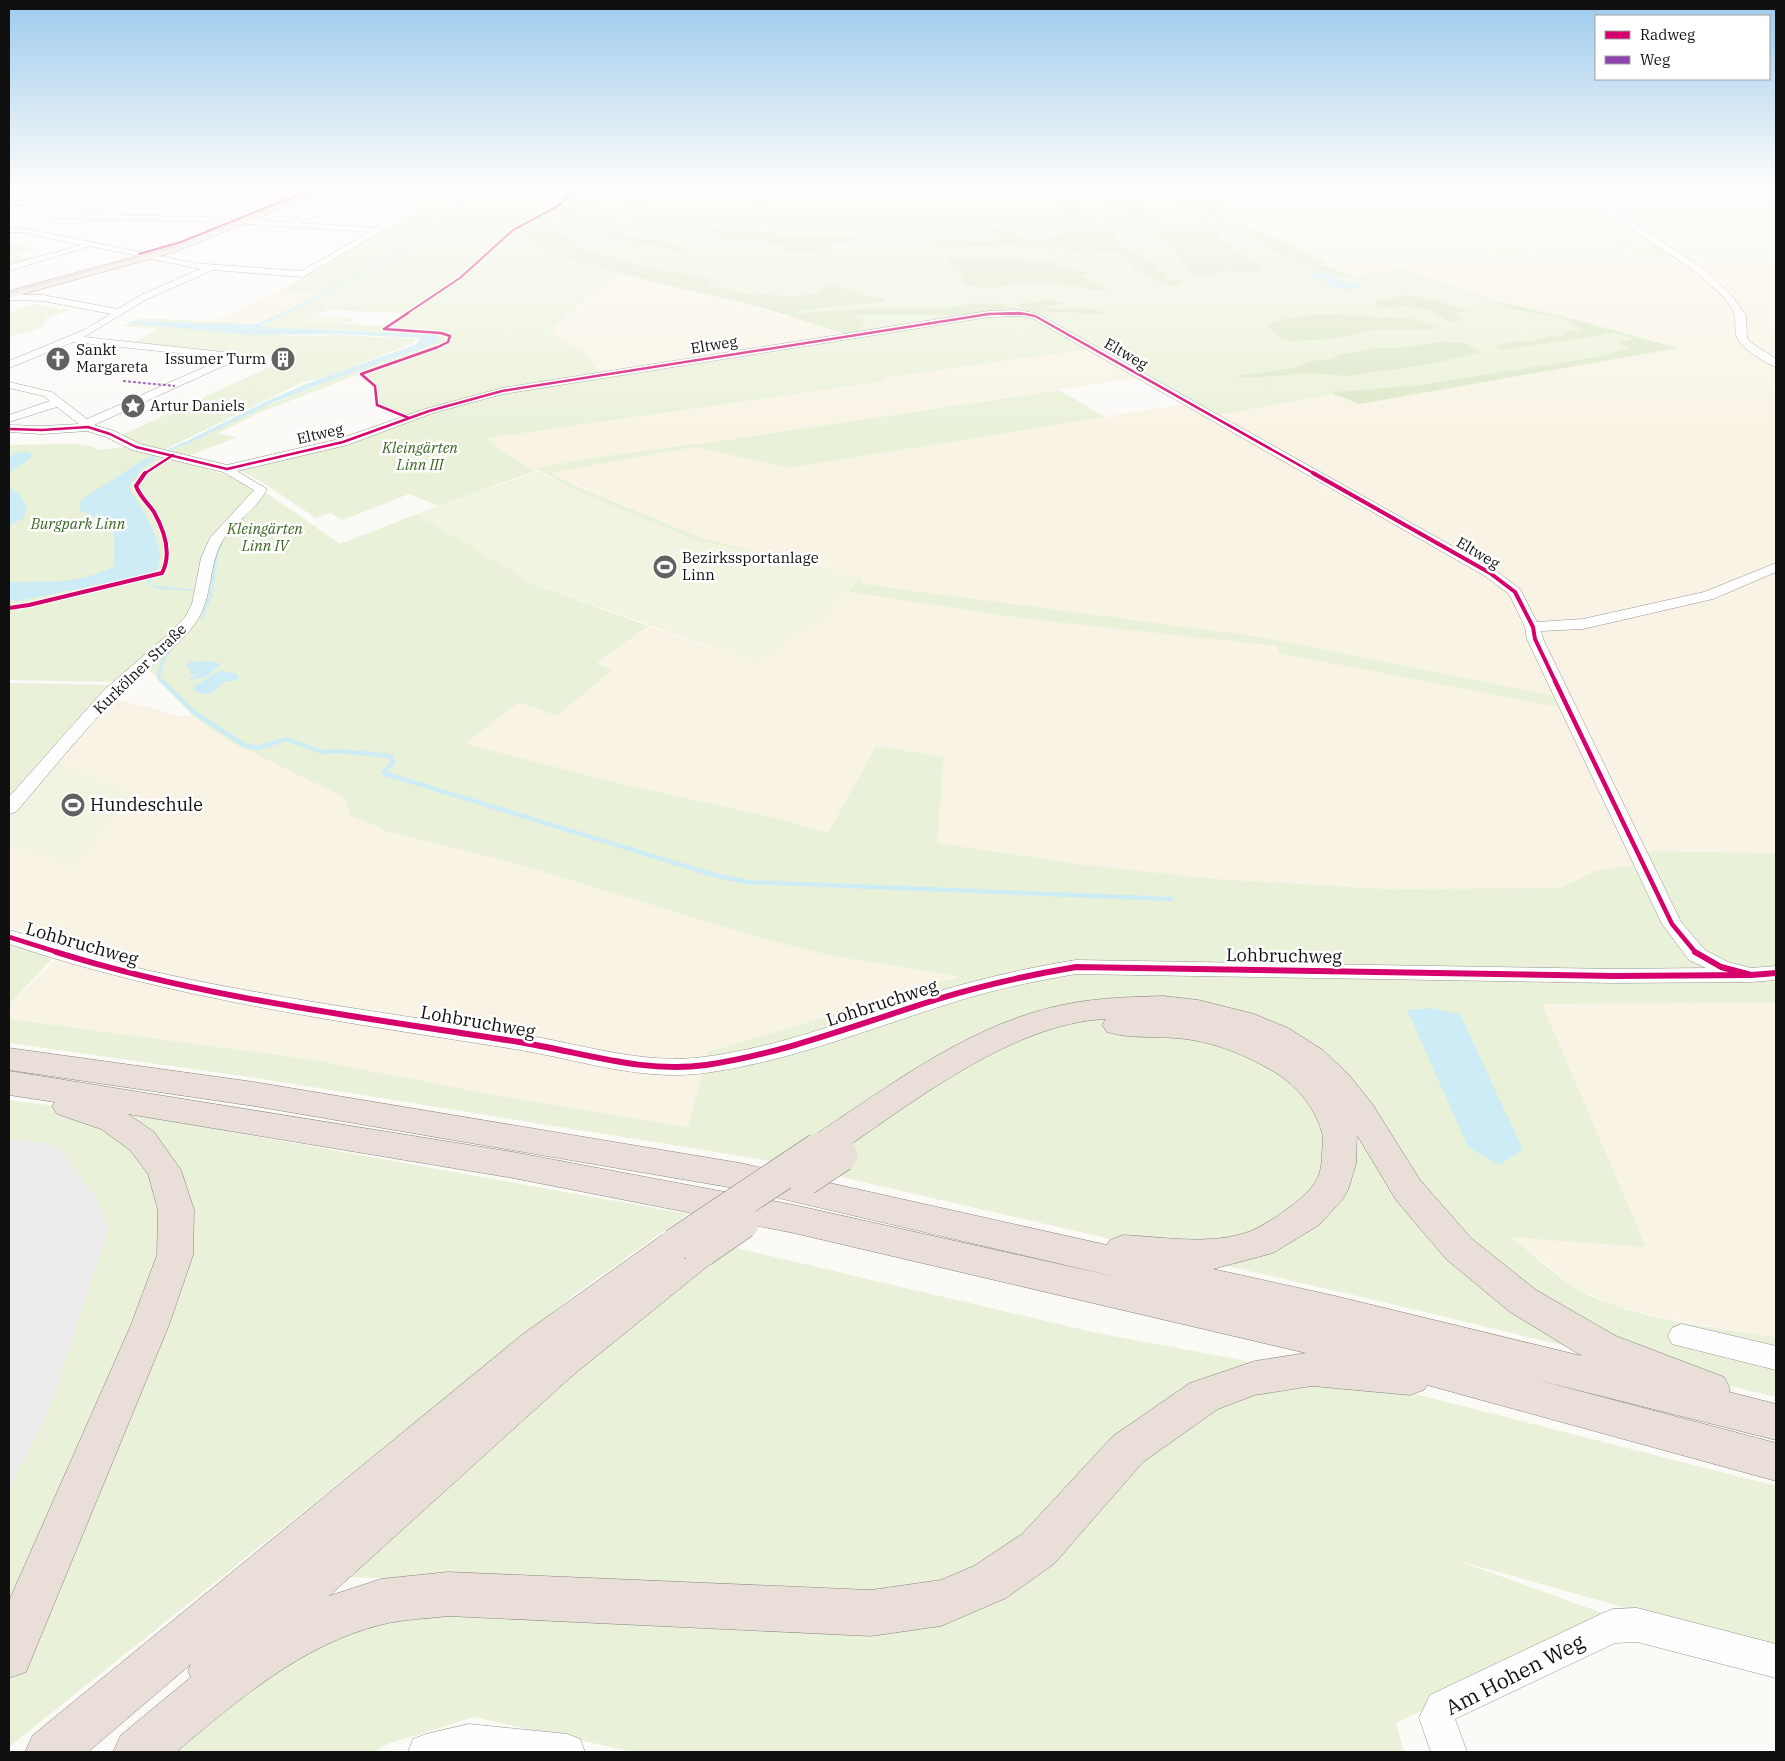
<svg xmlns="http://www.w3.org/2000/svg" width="1785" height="1761" viewBox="0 0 1785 1761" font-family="'IBM Plex Serif',serif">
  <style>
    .industrial { fill: #eeebed }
    .farmland { fill: #f8f3e4; fill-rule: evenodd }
    .green { fill: #e9f1d8; fill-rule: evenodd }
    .forest { fill: #dbe8c6 }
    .cemetery { fill: #eaecdb }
    .pitch { fill: #f2f4e1 }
    .water { fill: #ceecf5 }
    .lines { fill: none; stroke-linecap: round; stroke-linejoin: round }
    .stream-far3 { stroke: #ceecf5; stroke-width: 2 }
    .stream-far2 { stroke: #ceecf5; stroke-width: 2.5 }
    .stream-far1 { stroke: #ceecf5; stroke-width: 3 }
    .stream { stroke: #ceecf5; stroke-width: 4.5 }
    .minor-casing { stroke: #969594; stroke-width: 1 }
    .major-casing { stroke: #848381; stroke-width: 1 }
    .highway-casing { stroke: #848381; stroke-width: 1 }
    .minor { fill: #fffefe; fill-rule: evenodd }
    .major { fill: #ece6db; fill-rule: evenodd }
    .highway { fill: #e9ded8; fill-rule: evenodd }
    .tram { stroke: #d8c7c9; stroke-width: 1 }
    .highway-bridge-casing { stroke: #848381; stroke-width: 34; stroke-linecap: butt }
    .highway-bridge { stroke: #e9ded8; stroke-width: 33 }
    .quiet { stroke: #8e44ad; stroke-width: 2; stroke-dasharray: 3 2; stroke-linecap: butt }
    .cycleway-far4-casing { stroke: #fff; stroke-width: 3 }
    .cycleway-far3-casing { stroke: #fff; stroke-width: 4.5 }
    .cycleway-far2-casing { stroke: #fff; stroke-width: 6 }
    .cycleway-far1-casing { stroke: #fff; stroke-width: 8 }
    .cycleway-casing { stroke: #fff; stroke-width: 9 }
    .cycleway-far4 { stroke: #d6006c; stroke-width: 2 }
    .cycleway-far3 { stroke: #d6006c; stroke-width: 2.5 }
    .cycleway-far2 { stroke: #d6006c; stroke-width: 4 }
    .cycleway-far1 { stroke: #d6006c; stroke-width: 4.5 }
    .cycleway { stroke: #d6006c; stroke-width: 6 }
    .labels { text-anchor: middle; stroke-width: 5; stroke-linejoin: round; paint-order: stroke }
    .far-street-label { font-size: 15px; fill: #101010; stroke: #fff }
    .far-poi-label { font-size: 15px; fill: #101010; stroke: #fff; text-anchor: start }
    .far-park-label { font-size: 15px; font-style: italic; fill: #396722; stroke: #fff }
    .poi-label { font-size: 18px; fill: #101010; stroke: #fff; text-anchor: start }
    .street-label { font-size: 18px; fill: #101010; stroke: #fff }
    .near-street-label { font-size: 21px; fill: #101010; stroke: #fff }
  </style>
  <rect width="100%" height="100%" fill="#fcfaf7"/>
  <path class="industrial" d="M9,1138L56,1144L92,1191L109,1227L49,1411L9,1489Z"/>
  <path class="farmland" d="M1202,190H1776V363L1749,345L1745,338L1743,316L1739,308L1704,271L1652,240L1656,244H1613L1632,253L1650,258L1677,257L1701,271L1735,307L1739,315L1741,338L1744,344L1776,365V565L1706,595L1582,622L1542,624L1530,618L1517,592L1492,573L1214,416L1334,394L1359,404L1676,347L1577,320L1518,307L1400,268L1351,275L1316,264L1326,262L1300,252L1273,237L1230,220L1229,213L1220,201ZM1488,248H1525L1538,252H1519L1503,257Z
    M617,273L801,320L841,333L600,372L584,352L560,339L551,330Z
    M279,290L318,294L260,323L216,320Z
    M1095,348L1142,377L705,443L597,457L536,468L538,471H535L496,447L487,438L886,381L883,378Z
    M1191,403L1288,462L1304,474L1331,491L1346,496L1355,505L1381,514L1513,592L1539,630L1710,597L1776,568V853L1642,851L1637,865L1597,870L1560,888L1387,889L1215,879L1085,865L937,843L944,757L876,746L828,833L777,818L618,783L464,745L519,702L611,670L597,664L648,626L759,664L813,623L820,625L848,592L1019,618L1278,646L1279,653L1562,707L1261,637L863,584L861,576L702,538L549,473L695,447L789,468Z
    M113,699L149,707L175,716H193L230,742L344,797L389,832L514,863L760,938L832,956L960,975L708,1052L688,1127L484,1093L315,1060L9,1019V1006L71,944L9,928V844L73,868L136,792L56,762Z
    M1776,1003V1337L1669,1319L1612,1305L1572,1286L1512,1236L1645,1246L1541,1004Z"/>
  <path class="green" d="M432,190H568L557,194L564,199L538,217L552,209L578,190H1202C1219,199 1223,204 1230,220C1243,227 1257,230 1270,236C1290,244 1307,256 1327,262L1318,264L1352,275L1400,268L1518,307L1577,320L1677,348L1359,404L1334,394L1214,416L1095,348L883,378L886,381L488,438L496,447L535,471L439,506L409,494L343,520L331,513L316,518L259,480L236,469L344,446L410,420L480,398L852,335L843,330L800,318L616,273L551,330L560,339L584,352L601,374L509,389L404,417L376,407L374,388L358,376L370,375H357L256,414L217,434L237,437L188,456L164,453C202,438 237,418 275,402C328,379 383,362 437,343L432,335L264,327L257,325L134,321L293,336L338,335L416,339L414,343L331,375L301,383L164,450L136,444L120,436L289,358L132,343L159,329L122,326L140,318L268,324L260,323L317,294L279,290L320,269L422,207L400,205ZM513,227H521L502,240L461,278L391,326L305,322L326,310L403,313L460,275Z
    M1612,243L1657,244L1677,257C1653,263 1632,253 1612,243Z
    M1487,248H1525L1538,252H1519L1503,257Z
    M33,304L61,309H71L42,320L47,321L38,329L9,337V311H15Z
    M1059,390L1105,417L789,468L695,447L550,473L579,487L702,538L788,559L696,541L570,488L536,468L597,457L705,443Z
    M75,444L90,446L97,450L125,447L149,453L220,473L236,478L255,490L268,494L340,544L417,514L534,584L648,626L597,663L612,670L557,716L519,702L465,744L618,783L777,818L828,833L876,746L944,757L937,843L1085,865L1215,879L1387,889L1560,888L1597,870L1636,865L1642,851L1776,853V1003L1542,1004L1646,1247L1512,1237C1532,1253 1550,1271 1571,1285C1621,1319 1716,1327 1776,1337V1397L1379,1301L772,1161L256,1078L9,1043V1019L315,1060L484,1093L688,1127L708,1052L959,976L832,956L760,938L514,863L389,832L350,815L344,797L230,742L193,716L160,682L154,674L137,664L117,682L9,680V445Z
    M861,576L863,584L1261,637L1559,697L1563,708L1278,653L1277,646L1019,618L848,592Z
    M9,683L110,685L71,726L9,801Z
    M9,942L52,959L9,1005Z
    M9,1100L159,1119L688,1214L574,1295L9,1747V1489L49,1411L109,1227L92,1191L56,1145L9,1138Z
    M732,1247L1097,1333L1391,1388L1776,1486V1650L1456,1560L1616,1618L1396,1723L1404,1752H634L474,1717L387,1744L375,1752H156L194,1717L305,1643L549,1583L347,1577L564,1377Z"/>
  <path class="forest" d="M568,190H620L614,196L593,203L589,208L578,210V214L593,219L605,217L606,214H613L616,216L615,220L632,223L612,228C620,236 629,234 640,237V240H658L687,249L676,251L651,246L631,247L632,241L607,236L578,223L541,217L564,199L557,195Z
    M642,190H667L660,194L641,197L646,198L690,193L698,195L685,197V200C672,205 656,196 644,203C640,205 638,209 634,211L635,212L693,216L628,214L619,211L625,201Z
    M769,190H805L832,196L814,201L784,202L770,200L761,203L728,201L707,194Z
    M1062,190H1117L1126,193L1153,215L1170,223H1188L1199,218H1210L1223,228L1214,232L1222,235L1221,240L1262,267L1263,271L1243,273L1226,271L1224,273L1186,277L1197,274L1189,270L1172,246L1138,221L1142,219L1129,216L1121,208L1103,203L1105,202Z
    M1151,190C1186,190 1206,182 1229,213C1212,216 1196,216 1182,206C1178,203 1176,202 1175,198H1165Z
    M1077,205L1100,220L1098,222L1101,226C1107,228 1112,232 1117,237L1114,240L1120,243L1119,244L1159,266L1156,270L1170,276L1165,279L1182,280V285C1168,290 1156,280 1145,274C1142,272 1137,272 1134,270L1133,265L1121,256L1124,254L1092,250L1076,251L1012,245L939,246L937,245L939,242L935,241C952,231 991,254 1000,234L975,229L991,227L1002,228L1026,240L1034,242L1045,240L1063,233L1061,231L1052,232L1043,229L1061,224L1052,218L1058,213L1057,206Z
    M1223,218H1229C1239,228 1258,230 1271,236C1290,244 1307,256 1327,262L1318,264L1354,277H1346L1332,272L1314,270L1316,267L1287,257L1273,250L1257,236L1223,221Z
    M531,221L550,225L551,227L549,228L550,232L563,234L583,250L618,258L617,261L622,259L643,267L708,278L710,281L706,284L707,285L750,295L757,293L790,297L820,293L824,287L835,285L859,295L885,299L882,302L802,310L792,314L870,308L941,309L974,303L1002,304L1005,307H1014L1019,311L971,315H855L854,317L865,321L857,334L848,335L755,305L680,288L549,254L521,233L522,231L518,230Z
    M695,227L725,229L731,231V234C749,237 763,228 780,231L774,233L778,235H846L859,237C849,245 832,238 821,244L833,250C828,251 822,249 817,251C806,254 793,254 781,250L789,246L788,245H777L760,240L738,239L724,241L718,239L723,234L688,229Z
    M956,258L1019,259L1051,262L1066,268L1095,273L1081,276L1109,289C1096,293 1083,287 1070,285C1057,284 1041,283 1027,283C1004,284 985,292 962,283L964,278L955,273L948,265L949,259Z
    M1406,295L1434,300L1470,311L1453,313L1462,319C1450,326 1443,317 1433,312C1427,310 1420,309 1413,307C1400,304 1386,312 1374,305L1378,301Z
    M1045,299L1066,303L1045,307L1046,309H1090L1105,312L1096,315L1070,312H1041L1039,315L1027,312L1017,304L1041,302Z
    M1498,303H1504L1577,320L1677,348L1359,404L1334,394L1333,392L1414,386L1597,357C1608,355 1617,350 1628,349V347L1618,343L1633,339C1626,334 1609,330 1602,335L1524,347C1513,346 1503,354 1493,347L1516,341H1533L1549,336H1565L1561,332L1582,330C1560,309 1524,317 1498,303Z
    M1322,314L1413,319L1436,327L1435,329L1373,330L1331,339L1292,341L1282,339L1266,325L1287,318Z
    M1443,342L1465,343L1481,352L1432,364L1344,376L1309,373L1263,377H1232L1293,368L1312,361L1332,359L1340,354L1364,351L1372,348H1394Z"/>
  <path class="cemetery" d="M9,243L36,249L14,256L29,259L9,265Z"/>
  <path class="pitch" d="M317,316L356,318L348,323L306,322Z
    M538,471L570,488L696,541L788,559L861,576L820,625L813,624L759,664L534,584L417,514Z
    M56,762L137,792L73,869L9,844V817Z"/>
  <path class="water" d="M1319,273C1331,274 1330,277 1338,280C1346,284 1355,281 1361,287C1336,293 1332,284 1310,276Z
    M134,321L257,325L264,327L433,335L441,338L437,343L315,386L274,402L192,442L157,455L154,461L142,469L129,487C139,504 165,544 159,563C157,571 151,577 150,585L197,590L196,591L159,589L148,585L146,581L149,574L19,601L9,600V582C44,582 82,584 114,566V532L105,522L79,510L81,500L143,460L187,441L267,401L306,384L417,344L420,338L341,334L248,335L128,323Z
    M22,452H29L32,455L29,460L9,473V458L12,455Z
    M9,486L20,495L27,507L24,518L9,526Z
    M203,661L219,663L220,665L206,677L188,680L195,675L190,674V668L184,666L190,662Z
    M221,670L236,674L239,677L237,680C233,681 228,681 224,682C220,684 218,689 215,691C208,696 196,695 193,687Z
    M1431,1008L1460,1014L1523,1150L1499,1165L1468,1147L1407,1010Z"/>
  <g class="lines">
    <path class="stream-far3" d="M622,213L609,219C609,235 623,235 636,239
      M550,217L543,215L567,202L580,190
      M559,218L608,222
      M282,314L308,303L347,279L393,256L412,244L418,233L441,218L461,199L478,190"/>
    <path class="stream-far2" d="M257,325L285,313"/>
    <path class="stream-far1" d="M202,617L211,594L217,553L221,544
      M163,683L158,678L162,663L169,650"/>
    <path class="stream" d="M162,681L196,714L246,746L258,748L286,739L322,752L338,751L390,756L393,763L383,773L714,875L747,882L1171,899"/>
    <defs>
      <path id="minor" d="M130,190H160L156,192L9,206V202Z
        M161,190C181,190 197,197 212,210L255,190H266L216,214L222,219L288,222L358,191L371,190L369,192L392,194L396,196L392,198L361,196L339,205L368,208L372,210L371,212L330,209L300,223L380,228L384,230L303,277L213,270L147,299L84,337L241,354L242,356L241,358L94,425L114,431L140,444L227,465L339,439L425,409L502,388L989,311L1020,310L1038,314L1495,570L1520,589L1537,622L1583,619L1704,592L1776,563V572L1713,599L1583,629L1541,631L1543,639L1681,922L1705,950L1728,962L1751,968L1776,966V980L1751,982L1614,983L1076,974C1030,982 986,991 942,1006C864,1031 786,1062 705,1073C641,1082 577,1059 514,1049C344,1022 173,999 9,944V930C55,942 100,959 146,970C269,998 395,1014 520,1034C581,1044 642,1065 704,1057C781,1047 853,1018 926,995C976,980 1025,968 1076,960L1614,969L1706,968L1689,960L1662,924L1527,639L1525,627L1509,594L1485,576L1032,318L1020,316L989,317L503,394L433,413L347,445L237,471L267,489C257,510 235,521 223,540C208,565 213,595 198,619C181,647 139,674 116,698C80,734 49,774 16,812L9,814V797L104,690L163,639L185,617L192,604L201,558L210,538L254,490L223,472L132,450L106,437L87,431L42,434L9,432V425L42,426L79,424L57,407L9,422V415L50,401L44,396L9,388V382L52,392L87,419L225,358L73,342L9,368V361L84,330L111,314L43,301L9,300V294L43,295L118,309L141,295L200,269L90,246L9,271V265L81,245L22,232H9V228H22L194,263L301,271L371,232L217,222L51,218L47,216L51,214L211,217L196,205Z
        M1581,190H1590L1643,230L1706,270L1733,297L1746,316L1747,338L1750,342L1776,359V367C1768,365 1740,347 1737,338C1732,321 1741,317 1725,299C1684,254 1624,233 1581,190Z
        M1682,1324L1776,1346V1370L1672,1344L1668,1336L1672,1328Z
        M1637,1608L1776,1644V1678L1637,1642L1615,1643L1455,1719L1467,1752H1431L1419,1718L1430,1695L1601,1614L1613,1609Z
        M469,1724L567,1734L580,1739L585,1752H408L413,1739L426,1734Z"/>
      <path id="major" d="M313,190H327L175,252L9,298V291L167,248Z"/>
      <path id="highway" d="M1163,996L1198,1000L1254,1014L1288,1028L1323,1050L1349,1075L1373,1105L1420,1180L1472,1239L1536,1290L1616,1336L1724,1377L1730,1389L1729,1392L1776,1404V1440L1534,1379L1776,1443V1481L1427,1385L1424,1390L1410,1395L1312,1386L1255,1395L1218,1409L1143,1462L1054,1564L1006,1598L941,1626L871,1636L448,1616C426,1619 402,1619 380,1625C301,1645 237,1701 176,1752H113L121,1735L191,1677L188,1671L191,1664L88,1752H25L33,1735L523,1334L662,1235L675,1230L688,1235L691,1240L701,1236L714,1241L719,1251L714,1261L572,1376L329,1596L381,1579L448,1572L871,1590L941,1580L974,1566L1022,1534L1113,1436L1190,1383L1255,1361L1306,1353L794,1233L513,1178L128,1114L154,1132L181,1170L194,1210L193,1255L169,1325L26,1672L9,1678V1601L131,1325L157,1255L158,1210L148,1174L130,1150L101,1129L57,1114L52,1106L55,1102L9,1095V1071L513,1152L794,1205L1117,1277L740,1189L254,1106L9,1070V1048L254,1082L740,1163L1107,1245L1110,1240L1123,1235C1164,1237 1211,1246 1251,1231C1269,1223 1303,1200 1314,1184C1320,1176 1322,1164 1322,1155C1322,1148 1324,1139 1322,1133C1315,1106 1294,1083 1271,1070C1242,1053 1208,1040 1175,1038C1152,1036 1129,1039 1107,1032L1102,1025L1106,1019C1011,1023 908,1106 831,1158L819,1162L807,1158L802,1149L807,1140C884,1090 962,1029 1053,1007C1090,998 1126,997 1163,996ZM1357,1135L1396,1200L1446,1259L1510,1312L1582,1356L1335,1296L1213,1269L1273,1253L1319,1225L1342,1200L1348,1190L1356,1164Z"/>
    </defs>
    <use href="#minor" class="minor-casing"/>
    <use href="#major" class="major-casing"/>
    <use href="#highway" class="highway-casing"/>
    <use href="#minor" class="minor"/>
    <use href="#major" class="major"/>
    <use href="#highway" class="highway"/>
    <path class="tram" d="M9,293L177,246L318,190"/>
    <defs>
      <path id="highway-bridge" d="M805,1179L841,1155
        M675,1245L819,1149
        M701,1251L743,1222"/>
    </defs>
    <use href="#highway-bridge" class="highway-bridge-casing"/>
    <use href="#highway-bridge" class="highway-bridge"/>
    <path class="quiet" d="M123,381L175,386"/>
    <defs>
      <path id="cycleway-far4" d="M139,254L181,242L310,190
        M406,314L460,278L513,230L558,206L576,190
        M988,314H1026"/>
      <path id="cycleway-far3" d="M384,329L408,313
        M361,374L438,347L448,342L450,336L441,333L384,329
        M361,374L375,386L377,405L409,418
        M9,429L42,430L88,427L110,434L136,447L227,469L343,442L429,411L502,391L989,314L1020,313L1035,316L1315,474
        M144,474L173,455"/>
      <path id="cycleway-far2" d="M1313,473L1490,573L1515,592L1533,627L1535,639L1556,683
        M9,608L29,605L162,573C172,554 164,530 154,512C148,503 140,497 136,486L145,473"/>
      <path id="cycleway-far1" d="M1555,681L1672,924L1696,953
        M9,937L60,953"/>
      <path id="cycleway" d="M56,952C206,999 364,1017 519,1042C581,1052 643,1074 706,1065C786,1053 861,1023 938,999C984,985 1029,975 1076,967L1614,976L1751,975L1776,973
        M1695,952L1721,967L1751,975"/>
    </defs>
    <use href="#cycleway-far4" class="cycleway-far4-casing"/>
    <use href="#cycleway-far3" class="cycleway-far3-casing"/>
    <use href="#cycleway-far2" class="cycleway-far2-casing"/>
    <use href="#cycleway-far1" class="cycleway-far1-casing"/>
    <use href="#cycleway" class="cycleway-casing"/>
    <use href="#cycleway-far4" class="cycleway-far4"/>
    <use href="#cycleway-far3" class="cycleway-far3"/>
    <use href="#cycleway-far2" class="cycleway-far2"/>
    <use href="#cycleway-far1" class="cycleway-far1"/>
    <use href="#cycleway" class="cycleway"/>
  </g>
  <linearGradient id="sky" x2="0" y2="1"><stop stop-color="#9dcaed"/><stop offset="0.43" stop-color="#fefdfb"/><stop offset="1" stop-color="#fefdfb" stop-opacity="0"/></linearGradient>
  <rect width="1785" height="437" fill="url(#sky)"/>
  <defs>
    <symbol id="church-disc" viewBox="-11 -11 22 22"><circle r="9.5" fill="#636261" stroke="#fff"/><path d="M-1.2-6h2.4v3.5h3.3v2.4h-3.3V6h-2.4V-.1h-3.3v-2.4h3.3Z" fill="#fff"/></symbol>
    <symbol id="building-disc" viewBox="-11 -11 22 22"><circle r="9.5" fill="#636261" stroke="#fff"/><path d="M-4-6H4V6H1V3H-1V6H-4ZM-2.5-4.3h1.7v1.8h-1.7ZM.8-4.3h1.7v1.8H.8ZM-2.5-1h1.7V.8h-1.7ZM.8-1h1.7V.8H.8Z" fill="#fff"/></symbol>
    <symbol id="sight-disc" viewBox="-11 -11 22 22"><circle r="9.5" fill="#636261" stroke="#fff"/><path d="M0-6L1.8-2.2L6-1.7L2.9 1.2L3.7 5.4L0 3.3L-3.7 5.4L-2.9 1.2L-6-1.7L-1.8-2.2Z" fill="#fff"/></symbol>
    <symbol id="stadium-disc" viewBox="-11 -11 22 22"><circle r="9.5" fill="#636261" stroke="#fff"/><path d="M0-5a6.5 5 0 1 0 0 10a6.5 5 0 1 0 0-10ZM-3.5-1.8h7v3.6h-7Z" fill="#fff"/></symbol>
  </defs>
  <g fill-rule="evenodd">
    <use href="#church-disc" x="44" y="345" width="28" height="28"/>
    <use href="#building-disc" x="269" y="345" width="28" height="28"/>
    <use href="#sight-disc" x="119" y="392" width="28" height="28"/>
    <use href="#stadium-disc" x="651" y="553" width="28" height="28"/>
    <use href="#stadium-disc" x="59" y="791" width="28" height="28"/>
  </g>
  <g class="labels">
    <g class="far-street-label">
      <text transform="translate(714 345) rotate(-9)" y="5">Eltweg</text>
      <text transform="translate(1126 354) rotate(30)" y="5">Eltweg</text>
      <text transform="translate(320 434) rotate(-13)" y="5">Eltweg</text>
      <text transform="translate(1478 553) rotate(31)" y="5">Eltweg</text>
      <text transform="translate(140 669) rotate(-44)" y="5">Kurkölner Straße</text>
    </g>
    <g class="far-poi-label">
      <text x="76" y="355">Sankt<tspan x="76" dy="17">Margareta</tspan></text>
      <text x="266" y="364" text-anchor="end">Issumer Turm</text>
      <text x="150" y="411">Artur Daniels</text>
      <text x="682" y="563">Bezirkssportanlage<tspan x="682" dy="17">Linn</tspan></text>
    </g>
    <g class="far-park-label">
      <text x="420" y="453">Kleingärten<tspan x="420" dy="17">Linn III</tspan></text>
      <text x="78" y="529">Burgpark Linn</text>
      <text x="265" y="534">Kleingärten<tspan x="265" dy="17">Linn IV</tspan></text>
    </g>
    <g class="poi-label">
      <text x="90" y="811">Hundeschule</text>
    </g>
    <g class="street-label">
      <text transform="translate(82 944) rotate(16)" y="6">Lohbruchweg</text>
      <text transform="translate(1284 956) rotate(1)" y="6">Lohbruchweg</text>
      <text transform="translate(882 1003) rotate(-18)" y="6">Lohbruchweg</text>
      <text transform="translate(478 1022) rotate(10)" y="6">Lohbruchweg</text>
    </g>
    <g class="near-street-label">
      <text transform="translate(1515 1675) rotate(-27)" y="7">Am Hohen Weg</text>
    </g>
  </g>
  <rect width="1785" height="1761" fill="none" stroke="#101010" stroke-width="20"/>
  <rect x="1595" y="15" width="175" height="65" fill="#ffffff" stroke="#9f9f9f"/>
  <rect x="1605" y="31" width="25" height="8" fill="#d6006c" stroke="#9f9f9f"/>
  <text x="1640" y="40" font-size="15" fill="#101010">Radweg</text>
  <rect x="1605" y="56" width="25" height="8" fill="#8e44ad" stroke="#9f9f9f"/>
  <text x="1640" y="65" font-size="15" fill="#101010">Weg</text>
</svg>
